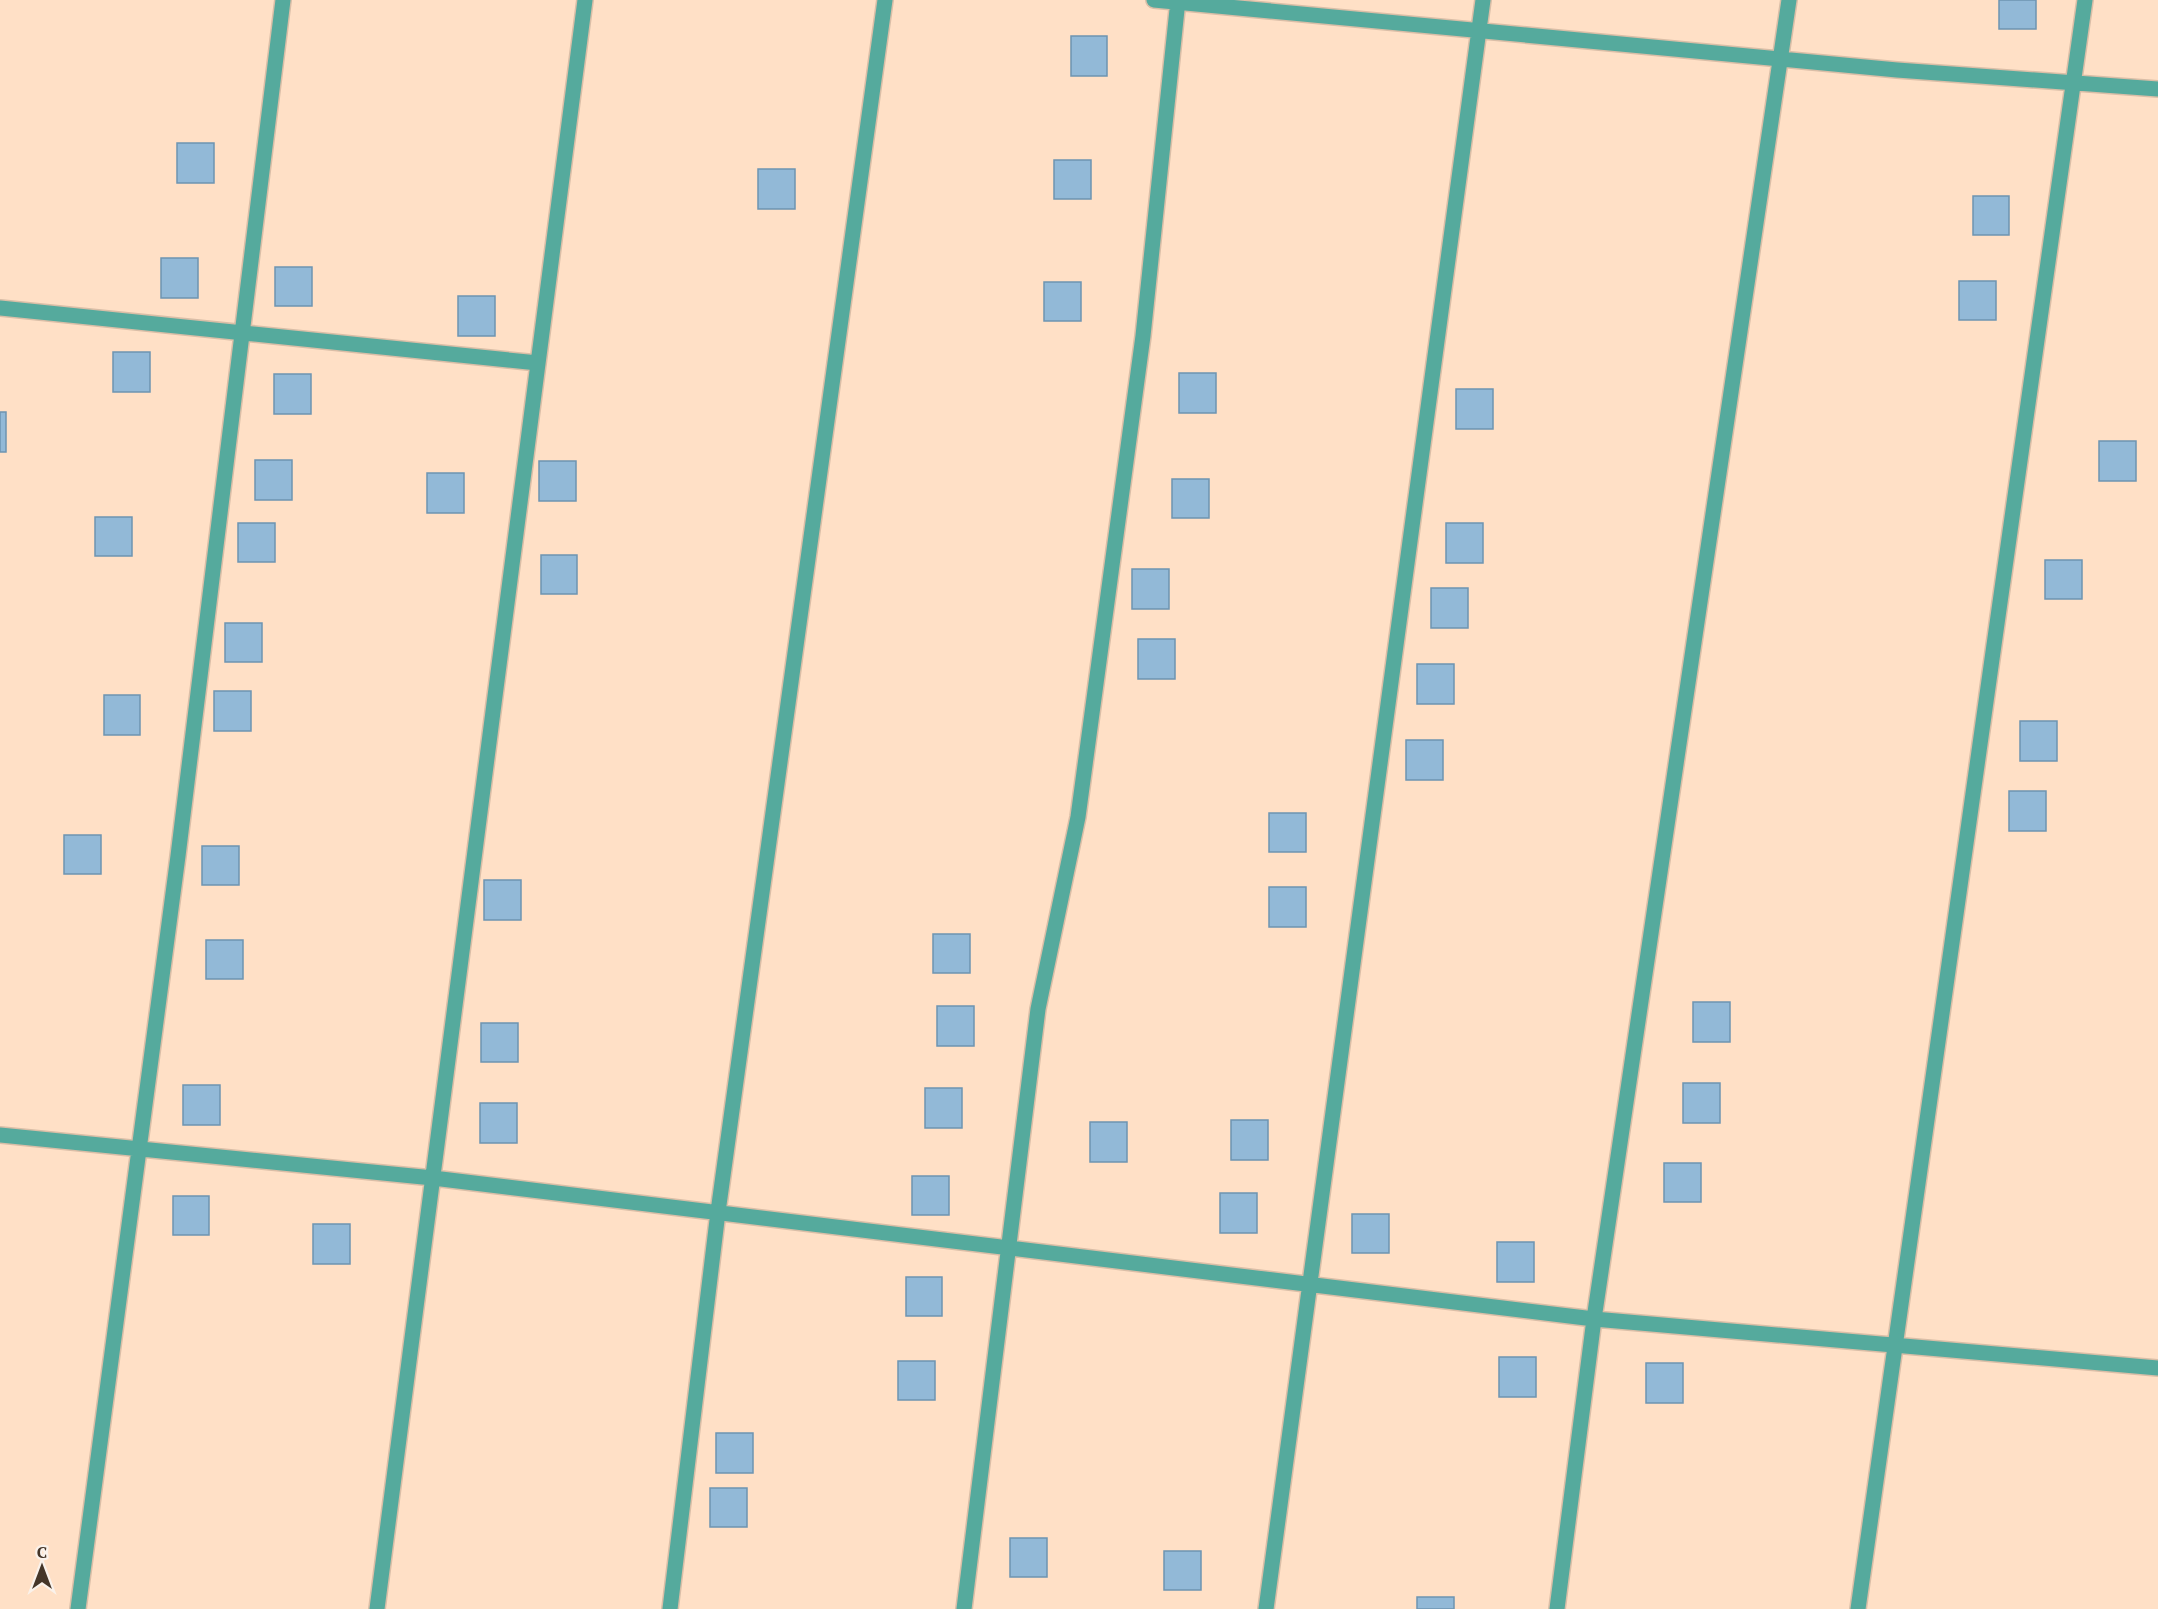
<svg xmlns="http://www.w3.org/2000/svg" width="2158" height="1609" viewBox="0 0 2158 1609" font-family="'PT Serif',serif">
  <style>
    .building { fill: #92b9d7; stroke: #6e94b1; stroke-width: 1.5 }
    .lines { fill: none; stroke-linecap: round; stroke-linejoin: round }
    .street-casing { stroke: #dabea7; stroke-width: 18 }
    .street { stroke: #55aa9d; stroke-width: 15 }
  </style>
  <rect width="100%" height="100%" fill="#ffe0c6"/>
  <path class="building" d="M1999,0H2036V29H1999Z
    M1071,36H1107V76H1071Z
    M177,143H214V183H177Z
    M1054,160H1091V199H1054Z
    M758,169H795V209H758Z
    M1973,196H2009V235H1973Z
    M161,258H198V298H161Z
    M275,267H312V306H275Z
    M1959,281H1996V320H1959Z
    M1044,282H1081V321H1044Z
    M458,296H495V336H458Z
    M113,352H150V392H113Z
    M1179,373H1216V413H1179Z
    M274,374H311V414H274Z
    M1456,389H1493V429H1456Z
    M0,412H6V452H0Z
    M2099,441H2136V481H2099Z
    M255,460H292V500H255Z
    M539,461H576V501H539Z
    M427,473H464V513H427Z
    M1172,479H1209V518H1172Z
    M95,517H132V556H95Z
    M238,523H275V562H238Z
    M1446,523H1483V563H1446Z
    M541,555H577V594H541Z
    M2045,560H2082V599H2045Z
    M1132,569H1169V609H1132Z
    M1431,588H1468V628H1431Z
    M225,623H262V662H225Z
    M1138,639H1175V679H1138Z
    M1417,664H1454V704H1417Z
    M214,691H251V731H214Z
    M104,695H140V735H104Z
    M2020,721H2057V761H2020Z
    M1406,740H1443V780H1406Z
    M2009,791H2046V831H2009Z
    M1269,813H1306V852H1269Z
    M64,835H101V874H64Z
    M202,846H239V885H202Z
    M484,880H521V920H484Z
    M1269,887H1306V927H1269Z
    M933,934H970V973H933Z
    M206,940H243V979H206Z
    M1693,1002H1730V1042H1693Z
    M937,1006H974V1046H937Z
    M481,1023H518V1062H481Z
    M1683,1083H1720V1123H1683Z
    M183,1085H220V1125H183Z
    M925,1088H962V1128H925Z
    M480,1103H517V1143H480Z
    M1231,1120H1268V1160H1231Z
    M1090,1122H1127V1162H1090Z
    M1664,1163H1701V1202H1664Z
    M912,1176H949V1215H912Z
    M1220,1193H1257V1233H1220Z
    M173,1196H209V1235H173Z
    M1352,1214H1389V1253H1352Z
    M313,1224H350V1264H313Z
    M1497,1242H1534V1282H1497Z
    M906,1277H942V1316H906Z
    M1499,1357H1536V1397H1499Z
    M898,1361H935V1400H898Z
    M1646,1363H1683V1403H1646Z
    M716,1433H753V1473H716Z
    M710,1488H747V1527H710Z
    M1010,1538H1047V1577H1010Z
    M1164,1551H1201V1590H1164Z
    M1417,1597H1454V1609H1417Z"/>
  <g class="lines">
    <defs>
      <path id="street" d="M1154,0L1897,70L2158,89
        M0,308L538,363
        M0,1135L433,1178L1594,1319L2158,1368
        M78,1609L178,856L283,0
        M377,1609L585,0
        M670,1609L718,1212L885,0
        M964,1609L1038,1009L1078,817L1143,336L1178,0
        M1266,1609L1483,0
        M1557,1609L1594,1319L1789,0
        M1858,1609L2085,0"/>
    </defs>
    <use href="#street" class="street-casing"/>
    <use href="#street" class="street"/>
  </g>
  <g transform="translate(42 1567)" stroke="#faf2eb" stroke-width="4.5" paint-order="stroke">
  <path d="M0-4.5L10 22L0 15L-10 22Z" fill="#453629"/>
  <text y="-9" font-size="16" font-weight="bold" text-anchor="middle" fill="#453629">С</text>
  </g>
</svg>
